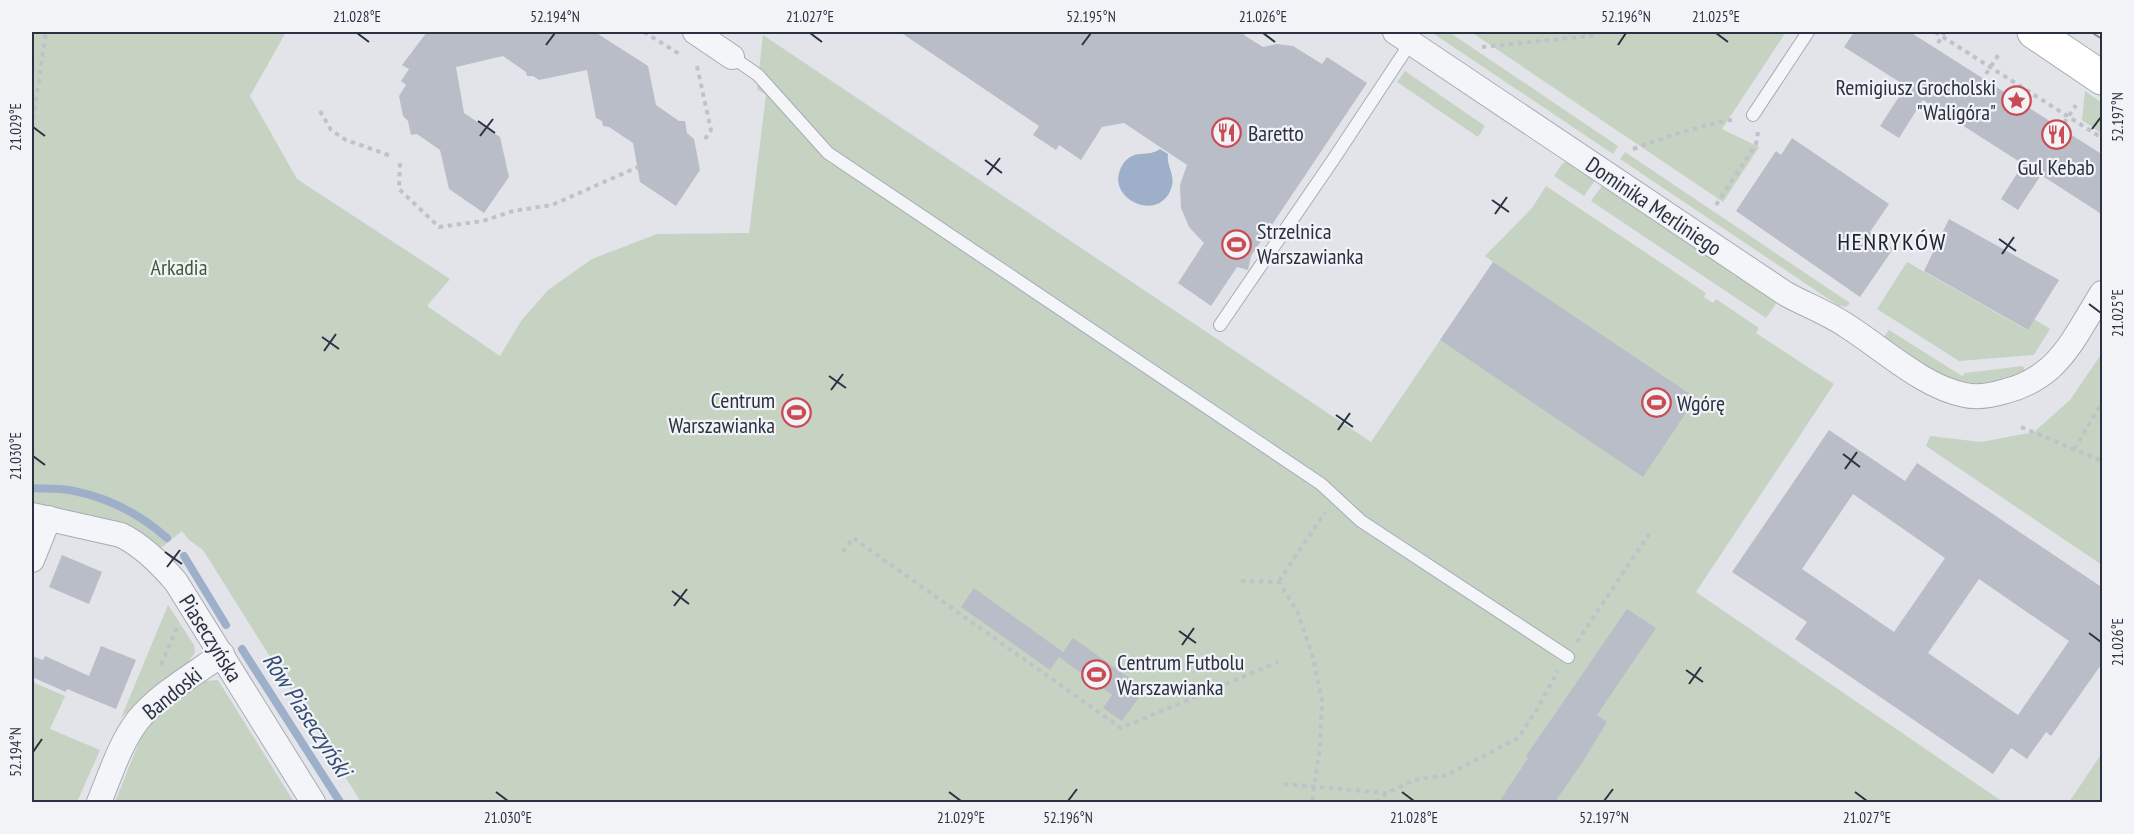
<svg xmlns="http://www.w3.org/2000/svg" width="2134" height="834" viewBox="0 0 2134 834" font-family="'PT Sans Narrow',sans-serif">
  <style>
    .green { fill: #c6d3c3 }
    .water { fill: #9eb0c9 }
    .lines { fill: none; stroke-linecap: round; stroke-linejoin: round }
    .stream { stroke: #9eb0c9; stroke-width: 8 }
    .building { fill: #b9bdc7; fill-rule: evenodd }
    .lane-casing { stroke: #a7abb4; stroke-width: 14 }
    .street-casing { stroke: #a7abb4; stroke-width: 26 }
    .secondary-casing { stroke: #a7abb4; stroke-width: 35 }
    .path { stroke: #bfc2c8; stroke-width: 4; stroke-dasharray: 4.5 4.5; stroke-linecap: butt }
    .lane { stroke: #f4f5f8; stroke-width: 12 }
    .street { stroke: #f4f5f8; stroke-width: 24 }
    .secondary { stroke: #fff; stroke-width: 33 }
    .tram { stroke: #7c8393; stroke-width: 1.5 }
    .ticks { fill: none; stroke: #2a3141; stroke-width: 2 }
    .labels { text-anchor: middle; stroke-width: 4.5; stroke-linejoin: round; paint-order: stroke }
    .poi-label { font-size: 22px; fill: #2a3141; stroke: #f1f3f7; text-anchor: start }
    .street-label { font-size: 22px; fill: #2a3141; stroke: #f1f3f7 }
    .park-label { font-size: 22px; fill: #3c5d38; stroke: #f1f3f7 }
    .neighbourhood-label { font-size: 24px; letter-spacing: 1.5px; fill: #1c2232; stroke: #f1f3f7 }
    .water-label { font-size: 24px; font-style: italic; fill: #354d74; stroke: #f1f3f7 }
    .neatline { fill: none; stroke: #2a3141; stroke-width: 2 }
    .ticks-label { font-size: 15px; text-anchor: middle; fill: #2a3141 }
  </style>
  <rect width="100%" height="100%" fill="#e2e4ea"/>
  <path class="green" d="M32,32H286L250,96L297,179L450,279L427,306L500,356L521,321L548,290L592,259L657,234L749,233L766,95L757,89L763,35L1371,442L1493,262L1485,256L1532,208L1546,186L1706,293L1704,297L1713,303L1716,299L1759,328L1756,333L1834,384L1696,592L2003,802H361L203,550L189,540L182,531L160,549L32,505Z
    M1431,32H1449L1618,146L1613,154Z
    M1471,32H1786L1722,129L1759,147L1723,202Z
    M1405,71L1485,126L1478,137L1397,82Z
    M2085,91L2102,103V134L2082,120Z
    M1625,152L1850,303L1846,307L1839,306L1620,159Z
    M1570,160L1598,176L1584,196L1554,176L1562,164Z
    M1604,183L1778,301L1766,318L1591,201Z
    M1907,262L2027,330L2034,319L2050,329L2034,355L1959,361L1877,309Z
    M1889,330L1962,376L1965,373L2023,366L2025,371C1956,399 1940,374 1884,337Z
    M2102,353V565L1926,446L1930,436L1981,442L2034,432L2070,400Z
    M168,605L194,645L195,652L186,666L150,692L121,718Z
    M218,680L294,802H115L141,737L160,713L189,689L205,681Z
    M32,682L65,696L50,729L100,750L77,802H32Z
    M2102,753V802H2069Z"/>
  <path class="water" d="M1160,149L1168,154C1166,165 1175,174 1172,186C1161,226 1101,198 1123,164C1134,148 1148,158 1160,149Z"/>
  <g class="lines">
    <path class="stream" d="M32,488C45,489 61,488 74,491C109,498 141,515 167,538
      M184,556L226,625
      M242,649L340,802"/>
  </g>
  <path class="building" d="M427,32H595L648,66L656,105L679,121H685L687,133L694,139L700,170L676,206L640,182L633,143L609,127L603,126L602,121L596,118L587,70L539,80L533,76H527L526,72L503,56L456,67L464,113L500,137L509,177L484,213L449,189L440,150L417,134L411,135L408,121L403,116L399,96L406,85L401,81L409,69L402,65Z
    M900,32H1239L1263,47L1277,44L1293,46L1322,64L1327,57L1367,83L1251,256L1248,270L1237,267L1211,306L1178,283L1204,243L1189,227L1181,208L1180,185L1187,165L1124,123L1102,127L1081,160L1059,145L1056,150L1033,135L1039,126Z
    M1854,32H1910L2103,155V215L2041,175L2018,210L2001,199L2023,164L1923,100L1899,138L1880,126L1906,86L1844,47Z
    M1792,138L1889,204L1870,232L1893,249L1860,297L1736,211L1776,151L1781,155Z
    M1949,219L2059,280L2028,330L1924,271Z
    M1493,262L1696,398L1643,477L1440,340Z
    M1829,430L1905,481L1917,463L2103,588V662L2051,736L2046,732L2027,759L2011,748L1993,774L1795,639L1807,622L1732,572ZM1853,494L1945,558L1894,632L1802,569ZM1979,579L2069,641L2018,715L1928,653Z
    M62,555L102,572L89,604L49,587Z
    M974,588L1063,652L1073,638L1145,689L1122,721L1103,708L1112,695L1059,657L1050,670L961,607Z
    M1627,609L1656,628L1597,715L1607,722L1582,763L1555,802H1499L1528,758L1526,756Z
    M101,646L136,660L116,709L67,689L66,692L32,677V656L43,660L45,656L89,676Z"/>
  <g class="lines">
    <defs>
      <path id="lane" d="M732,57L758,75L828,153L1321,484L1361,521L1568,657
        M1753,115L1808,32
        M1220,325L1333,160L1411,42"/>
      <path id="street" d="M695,32L732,57
        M1395,32L1786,294C1806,305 1828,313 1847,326C1882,348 1923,387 1965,395C1978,398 1993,395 2006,391C2022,387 2037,379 2050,368C2072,348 2086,318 2102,293
        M32,515L121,535C143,546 160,563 176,582L313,802
        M32,560L49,518
        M99,802C110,776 120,743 138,720C159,694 195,674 222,654"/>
      <path id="secondary" d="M2034,32L2102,78"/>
    </defs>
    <use href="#lane" class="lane-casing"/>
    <use href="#street" class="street-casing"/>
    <use href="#secondary" class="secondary-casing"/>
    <path class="path" d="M644,32L681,55
      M1935,32L2102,138
      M1242,34L1244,32
      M1938,43L1945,32
      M1482,47L1590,36L1601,32
      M697,66L711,130L703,142
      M1986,74L1999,54
      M320,111L331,130L346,140L391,156
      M2064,123L2076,105
      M32,128L46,32
      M1633,149C1667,137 1700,125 1736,119
      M400,163L399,189L439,227L483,221L513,211L552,205L638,167
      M1716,205L1756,144L1758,132
      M2021,427L2102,461
      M2074,449L2102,403
      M843,552L853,538L1121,728L1278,662
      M1241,581L1279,582L1297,611L1312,654L1322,700L1320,746L1312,802
      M1279,581L1325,512
      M1577,642L1651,531
      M161,665L177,628
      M1284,784L1387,793
      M1376,802L1387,793L1414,780L1447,775L1518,738L1536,711L1558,671"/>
    <use href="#lane" class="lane"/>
    <use href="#street" class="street"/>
    <use href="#secondary" class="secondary"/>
    <path class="tram" d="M2091,32L2102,39"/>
  </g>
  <path class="ticks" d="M357,33L369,42M810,33L822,42M1263,33L1275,42M1716,33L1728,42M546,45L555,33M1082,45L1091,33M1618,45L1626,33M478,121L495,133M33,127L45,136M2092,129L2101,117M480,136L493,119M985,160L1002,173M987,175L1000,158M1492,200L1509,212M1495,214L1507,197M1999,239L2016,251M2002,254L2014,237M2089,304L2101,313M322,337L339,349M324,351L336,334M829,376L846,388M831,390L843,374M1336,415L1353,427M1338,430L1350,413M1843,454L1860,467M33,456L45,465M1845,469L1857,452M165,552L182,564M167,567L180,550M672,591L689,604M674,606L687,589M1179,631L1196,643M2089,633L2101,642M1182,645L1194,628M1686,670L1703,682M1689,684L1701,667M33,752L42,739M496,792L508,801M949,792L961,801M1402,792L1414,801M1855,792L1867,801M1068,801L1077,789M1604,801L1613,789"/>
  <defs>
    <symbol id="sight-ring" viewBox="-11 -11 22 22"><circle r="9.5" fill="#f1f3f7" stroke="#cb4b55" stroke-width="1.5"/><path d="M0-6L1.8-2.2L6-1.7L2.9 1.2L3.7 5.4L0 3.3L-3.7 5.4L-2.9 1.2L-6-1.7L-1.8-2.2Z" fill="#cb4b55"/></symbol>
    <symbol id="restaurant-ring" viewBox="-11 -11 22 22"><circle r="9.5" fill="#f1f3f7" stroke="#cb4b55" stroke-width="1.5"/><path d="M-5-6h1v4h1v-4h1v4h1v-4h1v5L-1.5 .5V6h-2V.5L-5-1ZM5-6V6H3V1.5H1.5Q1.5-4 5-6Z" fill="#cb4b55"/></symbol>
    <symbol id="stadium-ring" viewBox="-11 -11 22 22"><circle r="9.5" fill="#f1f3f7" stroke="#cb4b55" stroke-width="1.5"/><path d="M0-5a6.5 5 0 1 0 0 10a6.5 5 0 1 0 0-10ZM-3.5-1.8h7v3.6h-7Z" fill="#cb4b55"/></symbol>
  </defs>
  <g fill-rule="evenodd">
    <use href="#sight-ring" x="2000" y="84" width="33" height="33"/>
    <use href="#restaurant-ring" x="1210" y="116" width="33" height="33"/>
    <use href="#restaurant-ring" x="2040" y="118" width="33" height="33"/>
    <use href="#stadium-ring" x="1220" y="228" width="33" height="33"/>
    <use href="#stadium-ring" x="1640" y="386" width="33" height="33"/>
    <use href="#stadium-ring" x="780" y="396" width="33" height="33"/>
    <use href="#stadium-ring" x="1080" y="658" width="33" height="33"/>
  </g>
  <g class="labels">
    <g class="poi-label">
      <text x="1996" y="95" text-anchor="end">Remigiusz Grocholski<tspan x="1996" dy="25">"Waligóra"</tspan></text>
      <text x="1248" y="141">Baretto</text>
      <text x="2056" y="175" text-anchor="middle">Gul Kebab</text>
      <text x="1257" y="239">Strzelnica<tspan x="1257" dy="25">Warszawianka</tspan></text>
      <text x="775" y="408" text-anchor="end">Centrum<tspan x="775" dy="25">Warszawianka</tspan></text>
      <text x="1677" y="411">Wgórę</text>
      <text x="1117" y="670">Centrum Futbolu<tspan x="1117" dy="25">Warszawianka</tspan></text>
    </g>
    <g class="street-label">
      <text transform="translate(1654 206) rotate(34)" y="8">Dominika Merliniego</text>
      <text transform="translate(211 638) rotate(58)" y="8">Piaseczyńska</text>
      <text transform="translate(172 693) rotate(-39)" y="8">Bandoski</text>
    </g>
    <g class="park-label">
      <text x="179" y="275">Arkadia</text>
    </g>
    <g class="neighbourhood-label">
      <text x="1892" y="250">HENRYKÓW</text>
    </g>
    <g class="water-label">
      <text transform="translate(307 715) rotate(57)" y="8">Rów Piaseczyński</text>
    </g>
  </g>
  <rect width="2134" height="834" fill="none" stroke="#f1f3f7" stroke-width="66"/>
  <rect x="33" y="33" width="2068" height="768" class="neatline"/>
  <g class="ticks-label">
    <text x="357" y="22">21.028°E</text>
    <text x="555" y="22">52.194°N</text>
    <text x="810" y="22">21.027°E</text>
    <text x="1091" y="22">52.195°N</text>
    <text x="1263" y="22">21.026°E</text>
    <text x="1626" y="22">52.196°N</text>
    <text x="1716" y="22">21.025°E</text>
    <text transform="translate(2118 117) rotate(-90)" y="5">52.197°N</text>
    <text transform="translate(16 127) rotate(-90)" y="5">21.029°E</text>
    <text transform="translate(2118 313) rotate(-90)" y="5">21.025°E</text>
    <text transform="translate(16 456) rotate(-90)" y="5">21.030°E</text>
    <text transform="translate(2118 642) rotate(-90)" y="5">21.026°E</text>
    <text transform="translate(16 752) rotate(-90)" y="5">52.194°N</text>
    <text x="508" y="823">21.030°E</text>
    <text x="961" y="823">21.029°E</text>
    <text x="1068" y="823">52.196°N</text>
    <text x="1414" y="823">21.028°E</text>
    <text x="1604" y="823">52.197°N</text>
    <text x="1867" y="823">21.027°E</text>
  </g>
</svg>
